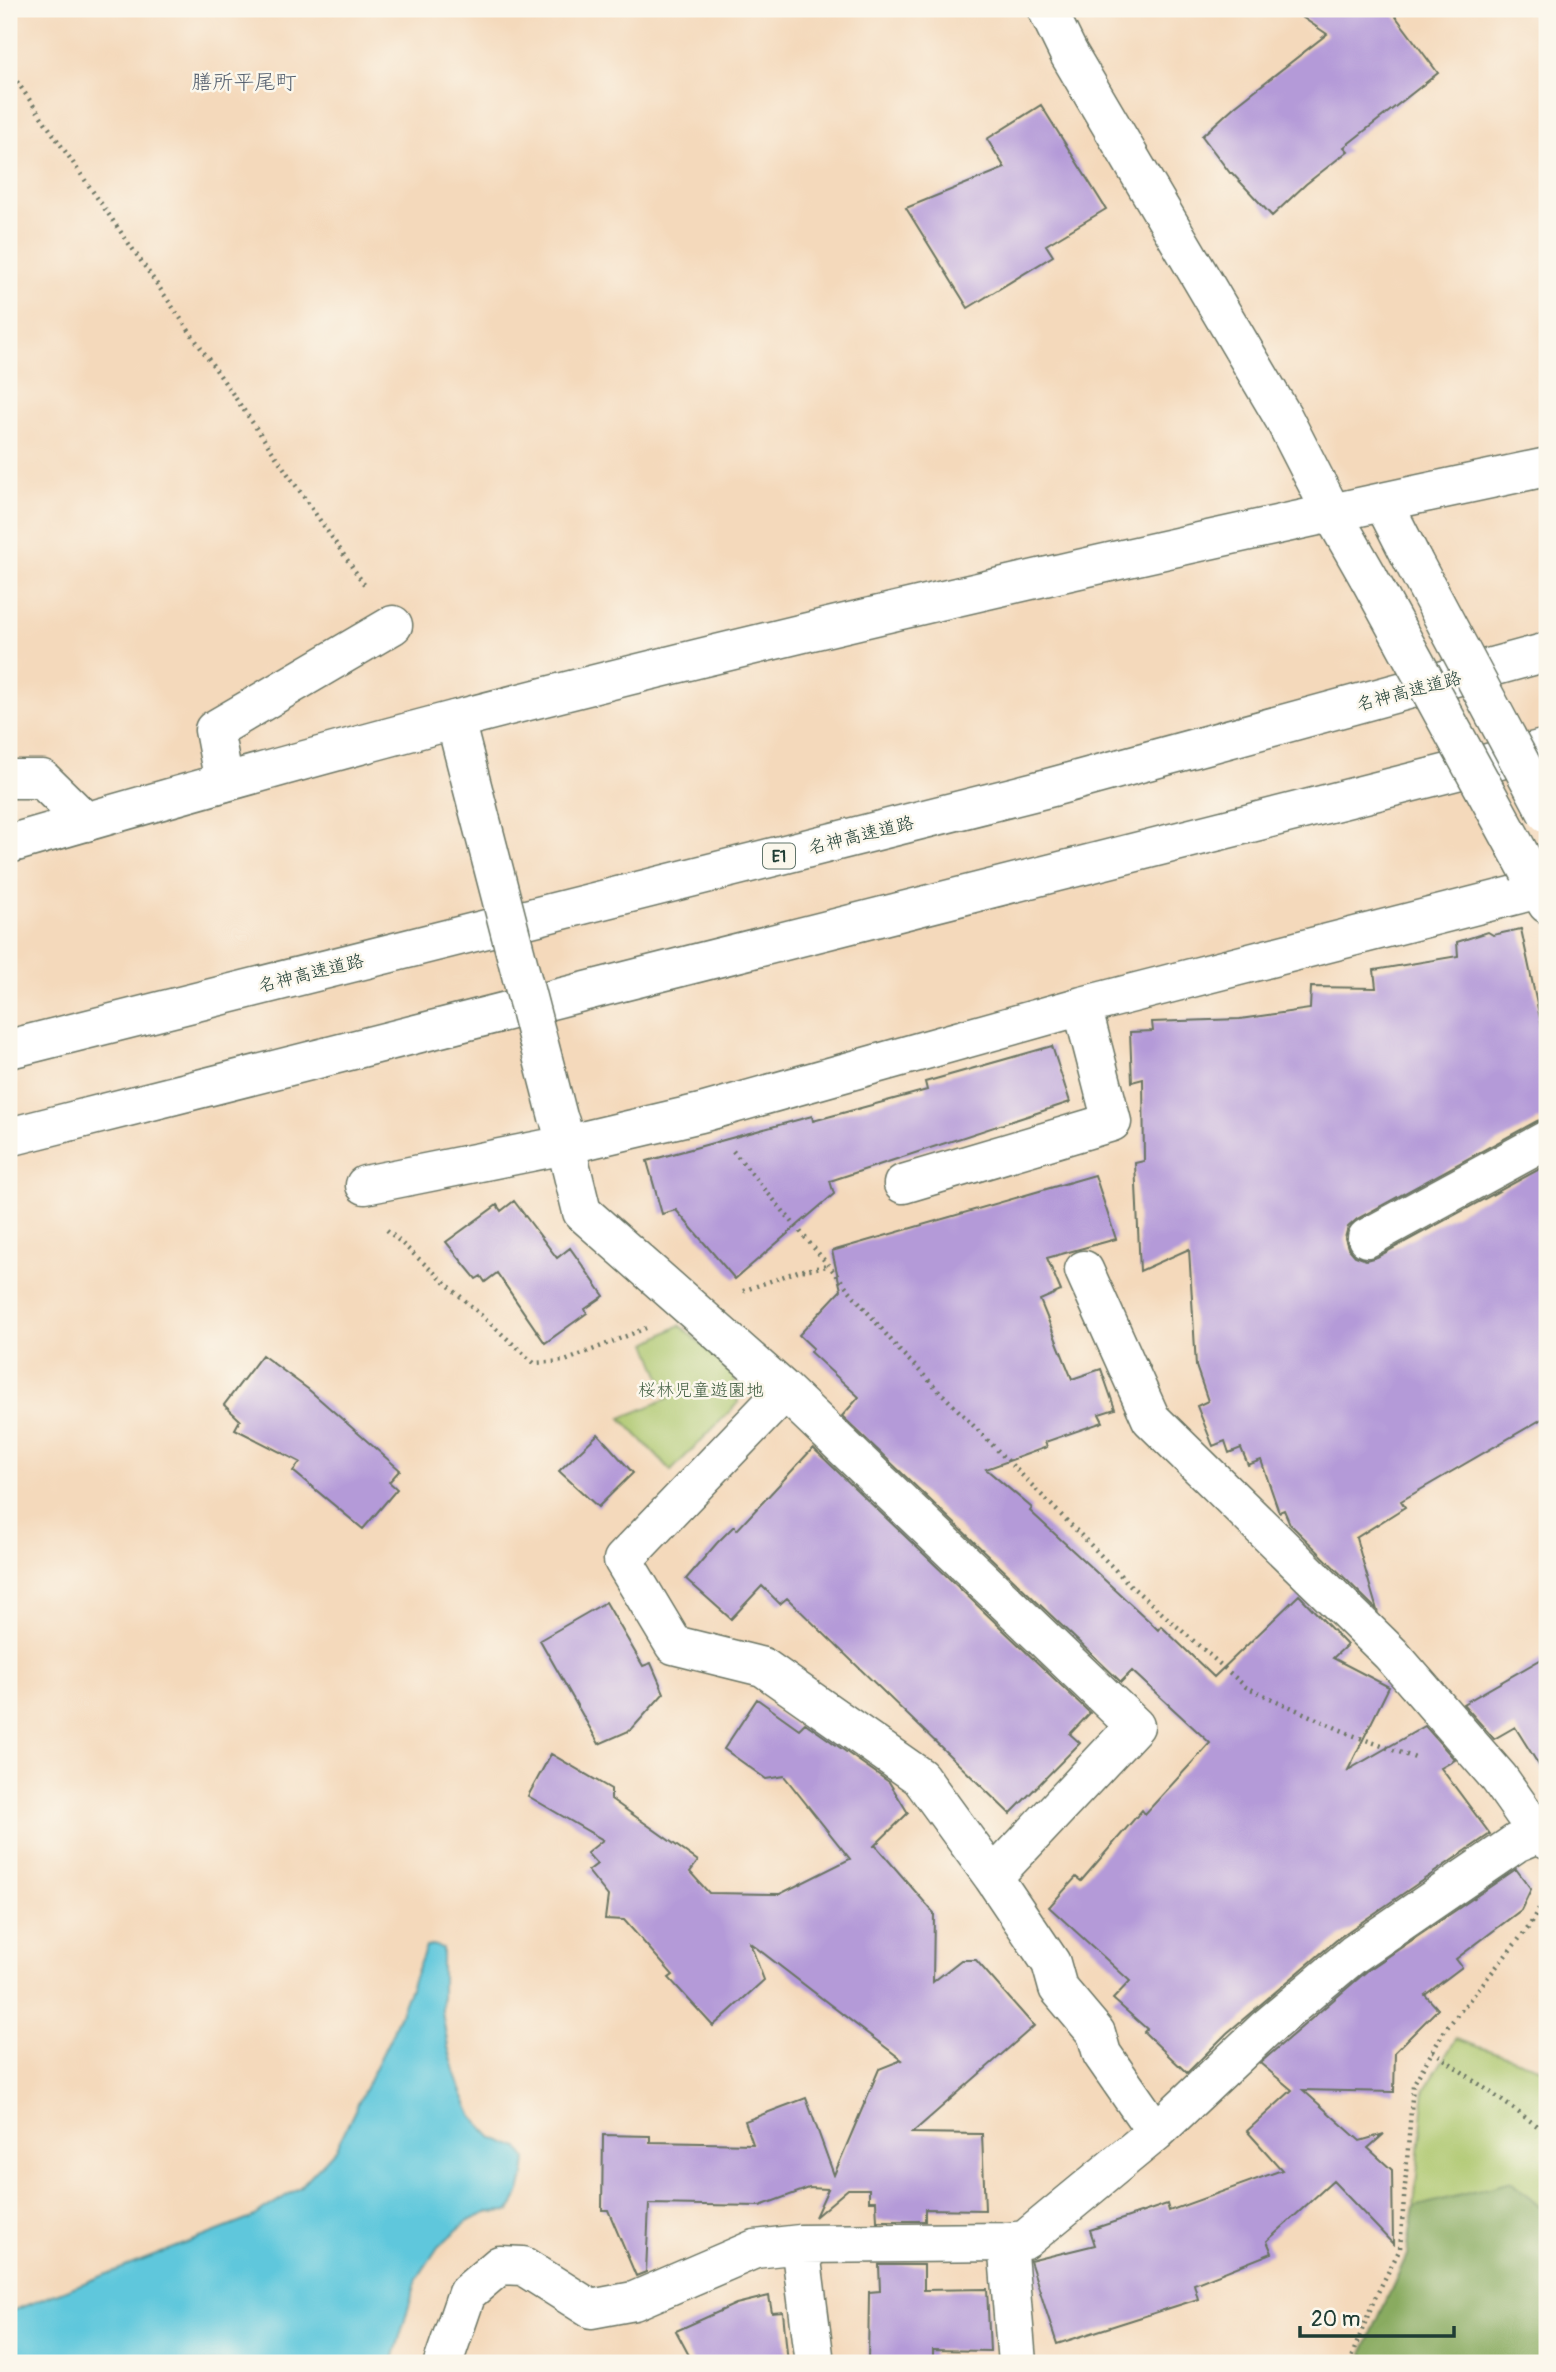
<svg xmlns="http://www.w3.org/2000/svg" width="1556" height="2372" viewBox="0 0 1556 2372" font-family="Pangolin,'Klee One',sans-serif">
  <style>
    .green { fill: #acc66c; stroke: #668250; stroke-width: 2 }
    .forest { fill: #89ab60; stroke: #54744a; stroke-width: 2 }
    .water { fill: #5fc7dc; stroke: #3f8288; stroke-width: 2 }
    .building { fill: #b49ad8 }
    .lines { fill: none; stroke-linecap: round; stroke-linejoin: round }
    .minor-casing { stroke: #6a7463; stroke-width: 41 }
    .tertiary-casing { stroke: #6a7463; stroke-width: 41 }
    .motorway-casing { stroke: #6a7463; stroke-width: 41 }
    .path { stroke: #6a7463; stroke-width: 4.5; stroke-dasharray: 2 5; stroke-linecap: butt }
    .minor { stroke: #fff; stroke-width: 38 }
    .tertiary { stroke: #fff; stroke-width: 38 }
    .motorway { stroke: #fff; stroke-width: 38 }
    .minor-bridge-casing { stroke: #6a7463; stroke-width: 41; stroke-linecap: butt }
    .tertiary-bridge-casing { stroke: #6a7463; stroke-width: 41; stroke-linecap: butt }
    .minor-bridge { stroke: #fff; stroke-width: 38 }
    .tertiary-bridge { stroke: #fff; stroke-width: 38 }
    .labels { text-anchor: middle; stroke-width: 5; stroke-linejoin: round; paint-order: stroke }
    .shield { fill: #fbf7ec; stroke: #61756b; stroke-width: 2 }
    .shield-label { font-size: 16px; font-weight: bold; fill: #1f3d34 }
    .street-label { font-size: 18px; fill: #1f3d34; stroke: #fbf7ec }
    .park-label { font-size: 18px; fill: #425f42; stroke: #fbf7ec }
    .quarter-label { font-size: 21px; fill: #535e6d; stroke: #fbf7ec }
  </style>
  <rect width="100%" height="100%" fill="#fbf7ec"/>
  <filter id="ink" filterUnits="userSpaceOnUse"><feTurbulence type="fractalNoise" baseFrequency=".0143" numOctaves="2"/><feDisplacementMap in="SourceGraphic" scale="14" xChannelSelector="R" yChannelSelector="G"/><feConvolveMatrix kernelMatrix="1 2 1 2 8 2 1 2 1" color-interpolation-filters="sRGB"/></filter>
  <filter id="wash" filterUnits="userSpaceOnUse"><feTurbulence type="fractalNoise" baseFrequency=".00686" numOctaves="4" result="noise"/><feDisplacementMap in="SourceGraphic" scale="28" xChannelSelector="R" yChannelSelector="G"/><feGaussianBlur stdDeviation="1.57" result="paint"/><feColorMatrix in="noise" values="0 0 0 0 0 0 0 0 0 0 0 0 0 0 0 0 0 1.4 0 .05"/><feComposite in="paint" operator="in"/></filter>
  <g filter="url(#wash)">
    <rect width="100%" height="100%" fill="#f4d9bb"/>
    <path class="green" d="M680,1325L734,1374L738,1403L671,1471L621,1418L669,1398L647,1343Z
      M1456,2039L1547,2070V2363H1430L1424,2354C1398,2362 1387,2370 1362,2354L1407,2255L1414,2207L1425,2089Z"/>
    <path class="forest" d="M1511,2182L1547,2213V2363H1430L1424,2354C1398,2362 1387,2370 1362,2354L1407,2255L1414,2207Z"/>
    <path class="water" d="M433,1945L442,1948V2012L448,2047L461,2090L473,2117L493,2138L519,2148L526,2158C525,2178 521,2194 510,2211L489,2212L466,2222L438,2247L417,2279L392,2363H9V2312L249,2219L300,2187L336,2149L391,2036L426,1947Z"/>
    <g id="blocks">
      <path class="building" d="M1290,9H1390L1438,73L1344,147L1348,151L1306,184L1272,216L1232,173H1230L1202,136L1235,106L1327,34Z
        M1041,105L1106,209L1046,245L1053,256L968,308L906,208L1005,168L987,139Z
        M1521,929L1547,1051V1118L1537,1121L1357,1219L1348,1227L1345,1238L1348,1248L1355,1256L1366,1260L1377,1257L1547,1165V1416L1401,1501L1405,1507L1356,1538L1377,1610L1290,1524L1284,1510L1279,1512L1261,1460L1248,1465L1241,1448L1229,1453L1225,1441L1213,1446L1197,1406L1208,1401L1196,1366L1189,1249L1140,1271L1135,1163L1144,1161L1143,1079L1132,1082L1130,1032L1153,1031L1152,1022L1240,1019L1310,1009L1311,987L1376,988L1374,970L1458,956L1457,942L1488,932L1493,935Z
        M1052,1046L1070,1102L830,1181L834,1194L735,1279L676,1210L662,1214L647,1161L812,1116L813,1121L927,1090L925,1082Z
        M1095,1175L1116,1239L1047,1258L1061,1291L1040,1300L1072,1379L1101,1369L1115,1409L1099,1414L1103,1422L1045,1442L1047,1447L986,1469L1032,1508L1030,1511L1149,1621L1158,1630L1161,1626L1214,1677L1299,1595L1347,1645L1333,1658L1389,1687L1348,1770L1425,1726L1455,1760L1441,1768L1490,1834L1340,1937L1227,2033L1187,2073L1144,2032L1147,2029L1113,1999L1130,1981L1049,1907L1076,1877L1081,1881L1142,1810L1145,1814L1210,1743L1132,1671L1121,1682L842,1416L859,1397L810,1352L813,1348L799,1335L841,1290L832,1251Z
        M514,1201L557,1258L570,1248L604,1296L585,1309L587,1313L545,1343L497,1273L485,1282L481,1276L476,1279L446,1242L497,1205L501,1211Z
        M262,1355L308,1389L400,1470L389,1482L397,1489L363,1529L293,1471L300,1462L235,1429L240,1420L224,1405Z
        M598,1434L633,1473L598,1507L559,1471Z
        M813,1448L1090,1713L1070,1734L1080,1743L1010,1814L787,1598L780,1604L762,1586L731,1619L686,1579L717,1543L734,1526L737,1530Z
        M606,1602L643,1666L651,1663L664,1693L631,1730L599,1744L540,1640Z
        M1547,1656V1778L1515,1727L1494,1739L1463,1704Z
        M757,1699L799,1729L805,1723L889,1782L908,1813L874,1846H876L934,1913L933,1982L961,1960H976L1034,2026L912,2133L982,2134L985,2210L925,2209V2221H877L876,2201H869V2189H848L815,2217L828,2189L809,2188L760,2206L649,2204L646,2272L636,2276L608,2210H602L603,2135L650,2136V2142L753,2144L745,2121L806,2098L834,2175L879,2069L902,2060L750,1943L764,1980L713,2026L669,1978L673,1975L624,1920L605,1919L608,1896L588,1871L597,1864L587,1853L603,1840L528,1796L551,1754L611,1789V1799L698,1861L690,1872L709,1893L780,1894L850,1859L784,1776L766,1779L724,1749Z
        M1516,1869L1531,1889L1521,1910L1456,1959L1462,1967L1425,1995L1438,2009L1395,2052L1394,2092L1303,2090L1360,2141L1384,2134L1368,2148L1392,2170L1393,2244L1333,2181L1267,2241L1272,2253L1194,2284L1198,2299L1057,2344L1030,2261L1095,2245L1090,2230L1167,2204L1169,2211L1282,2170L1247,2131L1292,2090L1260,2063L1367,1971Z
        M879,2265H924V2290L987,2289L990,2351L933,2350V2363H868L869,2292L880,2291Z
        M769,2296L772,2313L783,2312L788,2363H693L676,2331L736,2304Z"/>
    </g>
  </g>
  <g filter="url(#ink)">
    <use href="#blocks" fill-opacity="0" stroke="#6a7463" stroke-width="2"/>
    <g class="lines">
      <defs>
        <path id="minor" d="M1047,9L1069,54L1283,417L1332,513
          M455,720L477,805
          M9,779H42L86,822
          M224,782L214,730L393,625
          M560,1122L582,1212L785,1391L1135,1726L993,1877
          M903,1184L1112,1122L1082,1006
          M365,1185L565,1145L701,1113L1082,1006L1547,887
          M1367,1238L1547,1140
          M1084,1270L1151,1419L1391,1654L1499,1778L1539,1835L1547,1839
          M785,1391L623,1560L674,1645L763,1667L920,1777L993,1877L1051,1963L1058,1988L1096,2033L1102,2054L1156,2132
          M800,2244L815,2363
          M443,2363L467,2293L500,2265L523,2266L591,2309L634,2301L755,2249L800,2244L1007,2242
          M1017,2363L1007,2242L1025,2240L1156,2132L1265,2029L1354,1954L1516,1843L1547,1830"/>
        <path id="tertiary" d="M1383,502L1413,561
          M1332,513L1369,578
          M9,844C157,801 305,759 454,720C816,626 1181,544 1547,467
          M1529,871L1547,904"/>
        <path id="motorway" d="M9,1049L1052,787L1547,652
          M9,1137L1547,748"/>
      </defs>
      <use href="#minor" class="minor-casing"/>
      <use href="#tertiary" class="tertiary-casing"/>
      <use href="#motorway" class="motorway-casing"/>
      <path class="path" d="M9,70L366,587
        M733,1151L900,1351L1131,1586L1246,1687L1352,1735L1418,1759
        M387,1230L534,1363L565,1361L646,1328
        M743,1291L798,1271L828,1266
        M1433,2051L1547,2133
        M1349,2363L1374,2300L1400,2249L1413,2085L1445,2030L1528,1928L1547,1896"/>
      <use href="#minor" class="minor"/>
      <use href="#tertiary" class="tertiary"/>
      <use href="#motorway" class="motorway"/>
      <defs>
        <path id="minor-bridge" d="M477,805L558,1117"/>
        <path id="tertiary-bridge" d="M1413,561L1547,813
          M1369,578L1529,871"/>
      </defs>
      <use href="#minor-bridge" class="minor-bridge-casing"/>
      <use href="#tertiary-bridge" class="tertiary-bridge-casing"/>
      <use href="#minor-bridge" class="minor-bridge"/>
      <use href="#tertiary-bridge" class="tertiary-bridge"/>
    </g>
  </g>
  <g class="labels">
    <rect class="shield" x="763" y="843.5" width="32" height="25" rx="5"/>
    <g class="shield-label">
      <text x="779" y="862">E1</text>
    </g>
    <g class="street-label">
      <text transform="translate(1409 691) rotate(-15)" y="6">名神高速道路</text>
      <text transform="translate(861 835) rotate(-14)" y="6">名神高速道路</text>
      <text transform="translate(311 973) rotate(-14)" y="6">名神高速道路</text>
    </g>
    <g class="park-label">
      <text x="701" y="1396">桜林児童遊園地</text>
    </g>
    <g class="quarter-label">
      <text x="244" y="89">膳所平尾町</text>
    </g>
  </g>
  <rect width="1556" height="2372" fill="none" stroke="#fbf7ec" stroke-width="35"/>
  <path d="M1300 2326v10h154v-10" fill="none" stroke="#1f3d34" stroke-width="3.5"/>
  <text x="1311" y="2326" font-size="21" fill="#1f3d34" stroke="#fbf7ec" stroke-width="5" paint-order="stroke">20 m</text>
</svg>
